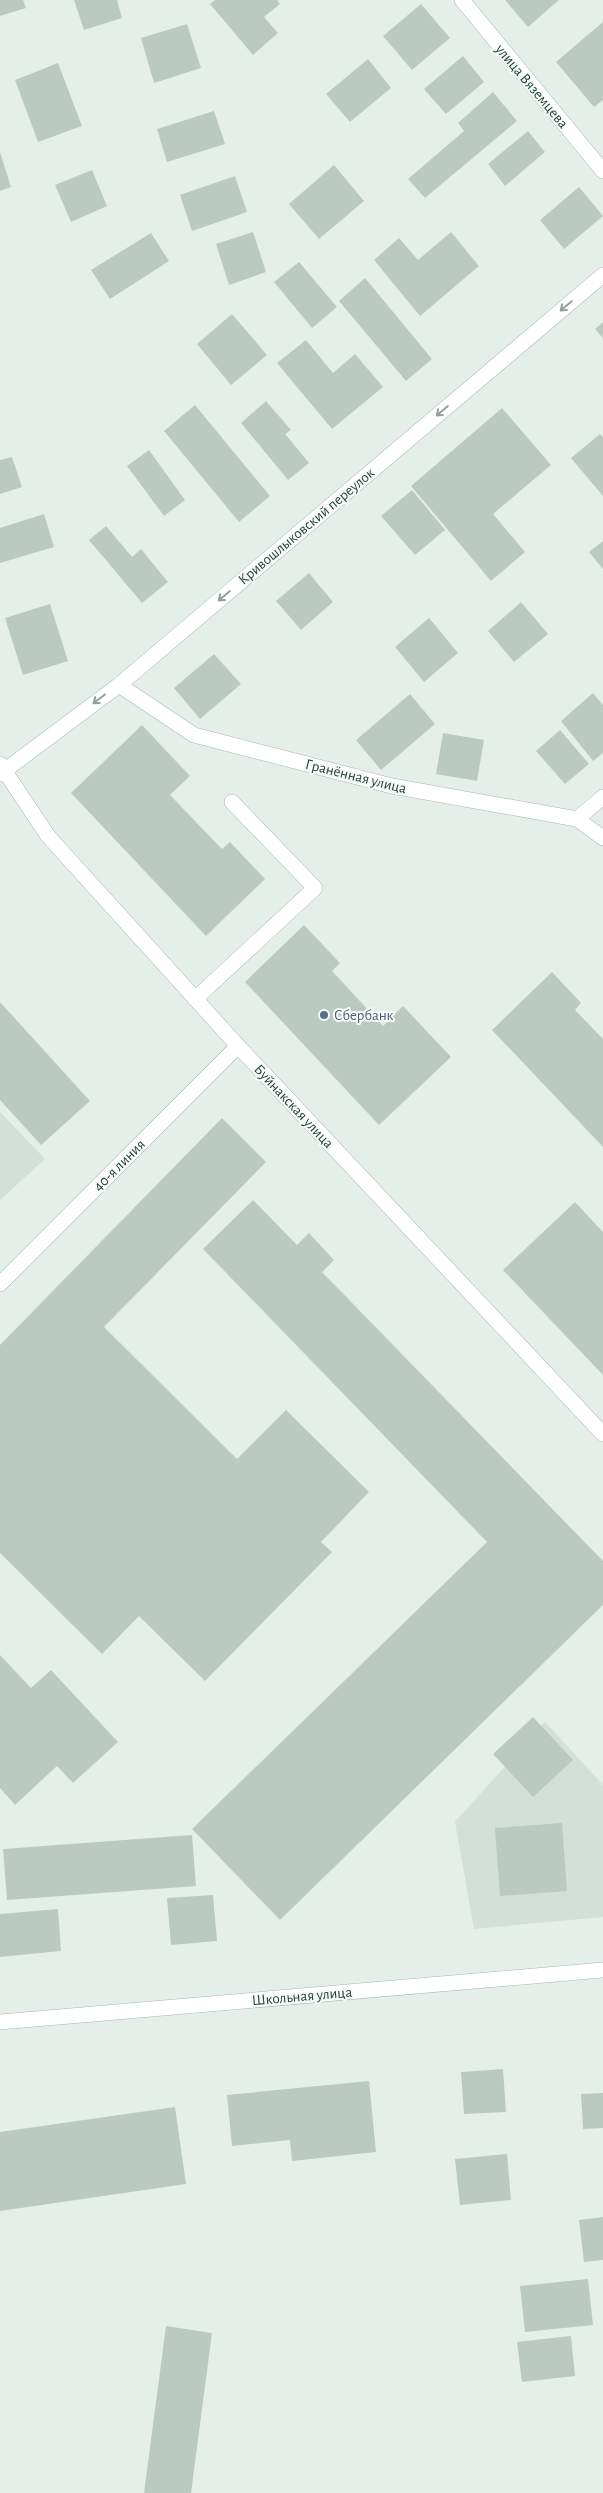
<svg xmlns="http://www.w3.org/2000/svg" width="603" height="2493" viewBox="0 0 603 2493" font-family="'Alegreya Sans',sans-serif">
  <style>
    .built { fill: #d3dfd9 }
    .building { fill: #bacac3 }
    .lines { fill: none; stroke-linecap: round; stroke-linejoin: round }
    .service-casing { stroke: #a7b7b1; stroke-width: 16 }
    .minor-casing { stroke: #a7b7b1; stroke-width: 16 }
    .tertiary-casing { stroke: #a7b7b1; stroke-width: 16 }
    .service { stroke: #fff; stroke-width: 15 }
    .minor { stroke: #fff; stroke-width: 15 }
    .tertiary { stroke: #fff; stroke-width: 15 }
    .oneway { stroke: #91a09c }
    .service-dot { fill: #5c6f8a; stroke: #f6fbf8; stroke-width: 2 }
    .labels { text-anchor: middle; stroke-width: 4; stroke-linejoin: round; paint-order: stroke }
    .street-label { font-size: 15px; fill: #234138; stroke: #f6fbf8 }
    .service-label { font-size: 15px; fill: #4e5e75; stroke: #f6fbf8; text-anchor: start }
  </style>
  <rect width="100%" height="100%" fill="#e5efea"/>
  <path class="built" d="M0,1112L45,1159L0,1200Z
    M545,1722L603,1785V1917L474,1929L455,1822Z"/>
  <path class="building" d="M0,0H23L26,8L0,16Z
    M74,0H117L122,18L84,30Z
    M215,0H277L280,4L264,17L278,33L253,55L210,4Z
    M505,0H559L528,27Z
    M421,4L450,38L412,70L383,36Z
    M603,22V100L594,107L556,62Z
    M187,24L201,68L154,83L141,38Z
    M463,56L484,82L446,114L424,89Z
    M368,59L391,88L350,122L326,94Z
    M58,63L82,126L38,142L15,80Z
    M493,92L517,121L425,198L408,179L464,131L458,123Z
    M214,111L225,144L167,162L157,129Z
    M528,131L545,152L505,186L488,164Z
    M0,152L11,187L0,191Z
    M334,165L364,201L319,239L289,204Z
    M92,170L107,206L71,222L55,185Z
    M235,176L247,212L192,231L180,195Z
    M579,187L603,216L564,249L540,220Z
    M253,232L266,272L229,285L216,244Z
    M451,232L479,266L420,316L374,260L399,238L418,260Z
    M151,233L169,261L110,299L91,270Z
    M299,262L337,307L312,328L274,282Z
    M365,278L432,359L406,381L339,301Z
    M232,314L267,355L231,385L197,344Z
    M603,322V338L595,329Z
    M306,340L333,373L355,354L383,387L332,429L277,363Z
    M266,401L291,430L285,434L309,463L288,480L241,423Z
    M195,405L270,496L239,522L164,431Z
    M502,408L551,465L493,514L525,552L491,581L411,486Z
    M600,434L603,437V496L571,458Z
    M149,450L185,500L164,516L127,466Z
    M12,457L22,487L0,494V460Z
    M412,490L445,530L415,555L381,516Z
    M44,514L54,547L0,563V528Z
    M106,526L132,557L141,549L168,582L142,603L89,540Z
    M603,541V569L589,552Z
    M309,573L333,602L301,630L276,601Z
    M521,602L548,634L514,662L488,631Z
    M50,604L68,661L23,675L5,618Z
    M429,618L458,653L424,682L395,647Z
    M214,654L241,684L200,719L174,688Z
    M593,693L603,705V753L593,761L561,721Z
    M410,694L435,724L381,770L356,740Z
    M142,725L190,776L170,795L222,849L230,842L265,879L206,936L71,793Z
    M560,730L589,764L565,784L536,751Z
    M443,733L484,740L477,781L436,774Z
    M304,925L340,963L332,971L383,1026L403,1006L451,1057L379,1125L245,982Z
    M552,972L581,1003L575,1010L603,1039V1147L492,1030Z
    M0,1002L90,1101L41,1145L0,1100Z
    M222,1118L266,1162L104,1327L237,1459L286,1410L369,1492L321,1542L332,1552L205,1681L139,1616L102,1654L0,1553V1345Z
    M253,1200L297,1245L309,1233L334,1260L322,1272L603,1561V1605L280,1920L192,1829L487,1542L203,1249Z
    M575,1202L603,1232V1375L503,1270Z
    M0,1655L31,1688L51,1670L118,1742L73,1783L57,1766L15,1805L0,1788Z
    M533,1717L573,1760L533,1797L493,1754Z
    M562,1823L567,1891L500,1896L495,1828Z
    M192,1835L196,1886L7,1900L3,1849Z
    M213,1895L217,1941L171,1945L167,1898Z
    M58,1909L61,1951L0,1957V1914Z
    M503,2069L506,2112L464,2114L461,2072Z
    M369,2081L376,2152L292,2161L290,2140L232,2146L227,2095Z
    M603,2093V2128L583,2129L581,2094Z
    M175,2107L186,2184L0,2211V2132Z
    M507,2154L511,2200L460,2205L455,2159Z
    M603,2217V2260L584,2262L579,2220Z
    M588,2279L593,2325L525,2332L520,2286Z
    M166,2326L212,2333L191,2493H144Z
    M571,2336L575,2376L522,2382L517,2342Z"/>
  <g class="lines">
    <defs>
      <path id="service" d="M195,999L315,888L232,802"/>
      <path id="minor" d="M119,685L194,735L392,786L577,819L603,838
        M577,819L603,797
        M0,2022L603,1970"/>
      <path id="tertiary" d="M462,0L603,171
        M0,764L48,836L238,1046L603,1434
        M0,774L119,685L603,275
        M0,1284L238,1046"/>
    </defs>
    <use href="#service" class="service-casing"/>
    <use href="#minor" class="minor-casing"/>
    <use href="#tertiary" class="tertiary-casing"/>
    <use href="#service" class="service"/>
    <use href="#minor" class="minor"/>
    <use href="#tertiary" class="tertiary"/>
  </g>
  <defs><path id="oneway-shaft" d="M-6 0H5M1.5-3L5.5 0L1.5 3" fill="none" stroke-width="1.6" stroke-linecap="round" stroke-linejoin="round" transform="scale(1.25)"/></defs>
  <g class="oneway">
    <use href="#oneway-shaft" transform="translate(566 306) rotate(140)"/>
    <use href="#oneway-shaft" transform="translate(442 411) rotate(140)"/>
    <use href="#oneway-shaft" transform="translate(224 596) rotate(140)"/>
    <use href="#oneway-shaft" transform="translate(99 699) rotate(143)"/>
  </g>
  <circle class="service-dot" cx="324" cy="1015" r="5"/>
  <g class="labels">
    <g class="street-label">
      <text transform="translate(532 86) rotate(50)" y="5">улица Вяземцева</text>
      <text transform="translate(306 526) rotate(-40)" y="5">Кривошлыковский переулок</text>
      <text transform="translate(356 776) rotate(14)" y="5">Гранённая улица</text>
      <text transform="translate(294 1106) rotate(47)" y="5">Буйнакская улица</text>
      <text transform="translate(119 1165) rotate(-45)" y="5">40-я линия</text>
      <text transform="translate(302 1996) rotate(-5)" y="5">Школьная улица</text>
    </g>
    <g class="service-label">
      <text x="334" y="1020">Сбербанк</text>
    </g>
  </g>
</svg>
